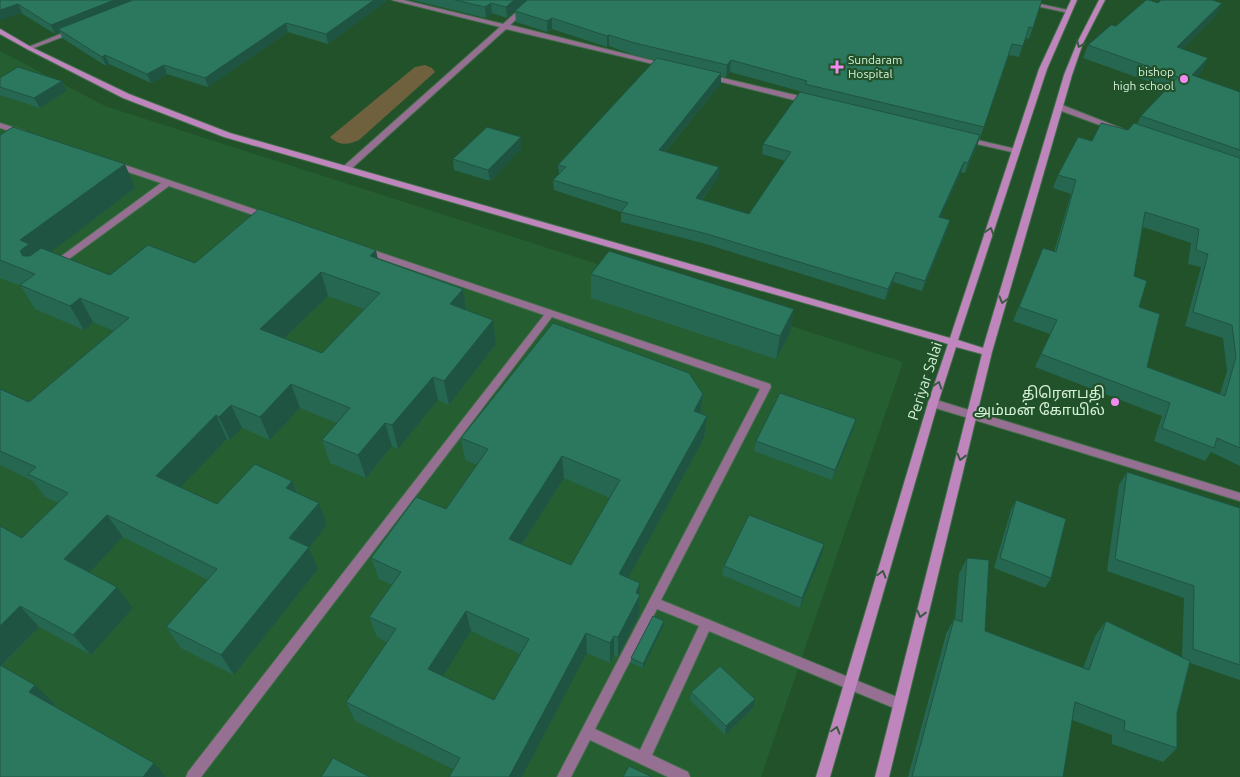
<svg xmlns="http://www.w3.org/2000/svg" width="1240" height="777" viewBox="0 0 1240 777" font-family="Ubuntu,'Noto Sans Tamil',sans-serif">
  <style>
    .built { fill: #255e30 }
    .green { fill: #70613e }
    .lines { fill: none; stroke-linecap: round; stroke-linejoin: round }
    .service-casing { stroke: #426e49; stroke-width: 2 }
    .minor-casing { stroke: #426e49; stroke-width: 2 }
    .secondary-casing { stroke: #426e49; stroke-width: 2 }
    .service { fill: #957093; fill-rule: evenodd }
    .minor { fill: #957093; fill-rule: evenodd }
    .secondary { fill: #bf86be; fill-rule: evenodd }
    .wall { fill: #266752; fill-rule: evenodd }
    .shaded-wall { fill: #1f5442 }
    .building { fill: #2c785f; stroke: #1f5442; fill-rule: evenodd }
    .oneway { stroke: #395a40 }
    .poi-dot { fill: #f38af2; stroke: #21522a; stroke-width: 2 }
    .labels { text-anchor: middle; stroke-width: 4.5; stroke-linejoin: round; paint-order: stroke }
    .far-poi-label { font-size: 12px; fill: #d6f0d8; stroke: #21522a; text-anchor: start }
    .street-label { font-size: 15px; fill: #d6f0d8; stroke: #21522a }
    .poi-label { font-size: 15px; fill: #d6f0d8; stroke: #21522a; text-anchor: end }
  </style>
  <rect width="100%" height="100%" fill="#21522a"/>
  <path class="built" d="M0,51L105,106L903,362L761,777H0Z"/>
  <path class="green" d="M425,65L432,68L435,72L359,140C349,145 339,146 330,137L415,67Z"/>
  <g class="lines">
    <defs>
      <path id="service" d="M0,123L25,131L26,133L22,135L0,128Z
        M113,163H119L271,215L272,217L268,220L265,219L169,186L58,267H52L51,265L52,263L161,183L113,167Z
        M364,247L770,384L771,387L661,600L904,700L905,704L904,708L899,710L894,708L709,631L652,755L688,772L690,777H668L590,740L571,777H557L760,389L552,317L201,777H186L188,772L544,315L361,252L360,250L361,248ZM657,609L699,626L640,750L595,729Z"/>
      <path id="minor" d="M392,0H403L503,24L530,0H537L510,25L670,65L666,67L506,29L350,170H344V166L500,27Z
        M1009,0H1022L1072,11L1069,13Z
        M73,29L76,31L75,32L31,49L26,48Z
        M706,74L812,99L813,101L809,103H806L706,78Z
        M1056,105H1062L1123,129L1119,131H1116L1056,109Z
        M964,137L1016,149L1020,151L1016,153L964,141Z
        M933,399L1240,493V501L929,406L928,403L929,400Z"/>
      <path id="secondary" d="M1071,0H1077L1047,69L958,340L983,348L1064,75L1077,43L1099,0H1105L1083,43L1072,75L992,352L889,777H875L982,354L956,347L938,403L830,777H816L928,403L948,344L224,137L123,98L27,49L0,34V29L2,30L31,47L129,94L230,133L950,338L1039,69Z"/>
    </defs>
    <use href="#service" class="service-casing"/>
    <use href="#minor" class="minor-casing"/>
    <use href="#secondary" class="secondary-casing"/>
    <use href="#service" class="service"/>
    <use href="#minor" class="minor"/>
    <use href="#secondary" class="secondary"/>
  </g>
  <path class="wall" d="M0,0H388L328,44L288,32L208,87L167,74L151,83L109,64L106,66L62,38L60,32L55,34Z
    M412,0H527L507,18L492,13L486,18Z
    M1042,0L1029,39L1025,38L1019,57L1009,55L980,138L977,146L965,173L961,172L940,218L950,220L947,231L922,291L893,282L885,300L706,244L621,222V212L554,190L553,180L559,174L558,165L655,60L634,55L609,46L607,47L552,29L547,32L516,22L515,11ZM730,72L803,92L763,144L762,154L785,161L749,214L702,200L718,178L719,167L665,152L721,83V76L726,77Z
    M1158,3H1222L1216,15L1182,49L1208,58L1202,71L1196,77L1240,92V466L1211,452L1205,461L1154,441L1162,416L1035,367L1050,334L1013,321L1043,248L1054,252L1071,194L1053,188L1058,175L1092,141L1128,130L1137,124L1141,116L1167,88L1083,58L1088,45L1116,26ZM1143,227L1191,243L1188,264L1201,267L1185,326L1223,338L1227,371L1220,394L1147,367L1139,307L1134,276Z
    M0,78L62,81L67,91L40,108L0,95Z
    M0,135L135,188L50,252L110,275L195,263L378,259L463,289L467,310L493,320L496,344L449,405L438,400L398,449L392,446L366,478L330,463L322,440L337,423L300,408L270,440L242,428L230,440L227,439L180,487L217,504L292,481L298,493L319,503L327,525L309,548L318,569L234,675L181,648L166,627L208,580L123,537L89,572L117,587L133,608L91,655L39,627L2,666L55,704L0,777V526L22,538L58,503L45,497L33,481L0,465V389L29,402L114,331L93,322L84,330L35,309L21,286L0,278ZM328,296L364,309L322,353L284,339Z
    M522,148L490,181L454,170L453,159Z
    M591,274L790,333L776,359L591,298Z
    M703,394L701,414L707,416L704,438L628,578L640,583L639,615L618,657L614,655L610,663L587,653L522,777H449L453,769L355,721L346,702L387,642L377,637L369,617L392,585L379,579L371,558L446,509L477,465L465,460L461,438ZM564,478L610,498L571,565L522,545ZM471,631L520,654L494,700L442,676Z
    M856,419L853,430L832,480L754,451L756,441Z
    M1127,472L1240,508V680L1190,663L1177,713V748L1163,762L1112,744V735L1072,720L1063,777H908L946,634L954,619L955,620L959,574L967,558L985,631L1083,668L1095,636L1106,621L1182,657L1184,598L1107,571L1119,485Z
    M1016,500L1051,578L1045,588L994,568L1011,510Z
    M822,554L800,608L722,575L724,566Z
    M664,626L643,668L631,663V658Z
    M691,692L753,708L725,735L690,700Z"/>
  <path class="shaded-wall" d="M114,0H140L58,29L60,32L55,34L51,25Z
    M374,0H388L328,44L326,34Z
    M514,0H527L507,18L506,7Z
    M491,3L492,13L486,18L485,7Z
    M1222,3L1216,15L1171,60L1177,47Z
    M18,4L22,13L0,20V10Z
    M552,18V29L547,32V21Z
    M286,23L288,32L208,87L205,78Z
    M609,35V46L607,47V36Z
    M105,55L109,64L106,66L102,57Z
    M1208,58L1202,71L1186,88L1192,75Z
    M731,60L730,72L726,77L727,65Z
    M164,65L167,74L151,83L147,74Z
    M721,73V83L658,160L659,150Z
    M62,81L67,91L40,108L34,98Z
    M980,135L977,146L965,173L968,163Z
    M521,137L522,148L490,181L488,170Z
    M964,162L961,172L936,228L939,217Z
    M125,164L135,188L39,261L33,273L37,280L20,251V240Z
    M719,167L718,178L695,208L696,198Z
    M950,220L947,231L922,291L925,281Z
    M376,250L381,274L370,256Z
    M321,272L328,296L269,353L260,329Z
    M896,272L893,282L885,300L888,289Z
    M463,289L467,313L450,304Z
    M80,298L93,322L84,330L70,306Z
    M794,309L790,333L776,359L780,336Z
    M493,320L496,344L449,405L444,381Z
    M433,377L438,400L398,449L392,425Z
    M291,384L300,408L270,440L260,417Z
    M703,394L700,417L694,411Z
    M231,405L242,428L230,440L219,417Z
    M216,415L227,439L169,499L156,476Z
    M707,416L704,438L619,595V574Z
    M856,419L853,430L832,480L835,470Z
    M385,423L392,446L366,478L358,455Z
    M562,456L564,478L512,560L509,539Z
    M292,481L302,504L286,488Z
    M319,503L327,525L309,548L318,569L234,675L221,655L289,538Z
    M107,515L123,537L81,581L64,559Z
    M824,544L822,554L800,608L802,598Z
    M640,583L639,615L618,657V637L636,593Z
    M117,587L133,608L91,655L73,635Z
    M20,606L39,627L0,667V626Z
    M466,611L471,631L435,689L428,669Z
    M664,621V626L643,668V664Z
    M586,633L587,653L522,777H509Z
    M614,636V655L610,663V643Z
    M35,685L55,704L49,712L29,692Z
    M755,699L753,708L725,735L726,726Z
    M154,763L166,777H143Z"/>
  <path class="building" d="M0,0H114L51,25L18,4L0,10Z
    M133,0H374L326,34L286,23L205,78L164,65L147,74L105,55L102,57L58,29Z
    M455,0H514L506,7L491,3L485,7Z
    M527,0H1042L1033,28L1029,27L1023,46L1012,44L984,127L805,84L807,81L731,60L727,65L635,43L609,35L607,36L552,18L547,21L515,11Z
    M1146,0H1149L1158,3L1161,0H1212L1222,3L1177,47L1208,58L1192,75L1240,92V150L1141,116L1178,77L1088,45L1111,25L1116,26Z
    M657,58L721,73L659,150L719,167L696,198L749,214L791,152L763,144L800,92L980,135L968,163L964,162L939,217L950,220L925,281L896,272L888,289L707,234L621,212L628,203L553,180L566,167L558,165Z
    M18,67L62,81L34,98L0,87V78Z
    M1101,123L1128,130L1134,123L1240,158V448L1217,438L1214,448L1162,428L1170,403L1041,354L1057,320L1019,307L1043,248L1056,252L1076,180L1058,175L1078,137L1092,141ZM1145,212L1199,229L1196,250L1208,254L1193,312L1232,325L1236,357L1225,396L1147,367L1160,314L1139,307L1147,281L1134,276Z
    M13,127L125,164L20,240L29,244L20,251L23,256H30L41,248L110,275L148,245L195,263L259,209L376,250L370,256L463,289L450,304L493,320L444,381L433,377L392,425L385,423L358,455L322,440L350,408L291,384L260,417L231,405L219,417L216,415L156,476L217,504L255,464L292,481L286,488L319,503L289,538L309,547L221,655L166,627L217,569L107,515L64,559L117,587L73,635L20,606L0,626V526L22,538L68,493L28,474L36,467L0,451V389L29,402L129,318L80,298L70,306L20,285L35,274L0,260V135ZM321,272L380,293L322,353L260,329Z
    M487,127L521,137L488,170L453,159Z
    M609,251L794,309L780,336L591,274Z
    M553,323L689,373L703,394L694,411L707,416L619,574L640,583L636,593L640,595L618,637L614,636L610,643L586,633L509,777H449L460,758L346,702L396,629L369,617L401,572L371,558L416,497L446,509L488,449L461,438ZM562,456L620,480L571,565L509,539ZM466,611L529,639L494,700L428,669Z
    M780,393L856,419L835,470L756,441Z
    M1127,472L1240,508V665L1193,649L1194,586L1115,559Z
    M1016,500L1066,519L1051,578L1000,558Z
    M749,515L824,544L802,598L724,566Z
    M967,558L989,560L985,631L1089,670L1106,621L1190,661L1177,713V748L1124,730L1125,721L1075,702L1063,777H912L954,619L962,622Z
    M653,616L664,621L643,664L631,658Z
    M0,665L35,685L29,692L154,763L143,777H0Z
    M720,666L755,699L726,726L691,692Z
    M333,758L370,777H321Z
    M629,766L652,777H623Z"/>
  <defs><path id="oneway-chevron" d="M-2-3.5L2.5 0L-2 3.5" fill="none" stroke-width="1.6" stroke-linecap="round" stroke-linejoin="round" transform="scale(1.25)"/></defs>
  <g class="oneway">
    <use href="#oneway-chevron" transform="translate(1080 44) rotate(114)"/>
    <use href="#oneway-chevron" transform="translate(990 231) rotate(-72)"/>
    <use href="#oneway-chevron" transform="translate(1003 300) rotate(106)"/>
    <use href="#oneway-chevron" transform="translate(938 385) rotate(-72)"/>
    <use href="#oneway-chevron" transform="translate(961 457) rotate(104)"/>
    <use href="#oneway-chevron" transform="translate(882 574) rotate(-74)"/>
    <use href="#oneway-chevron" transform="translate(921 614) rotate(104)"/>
    <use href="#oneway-chevron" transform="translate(836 730) rotate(-74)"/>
  </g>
  <g class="poi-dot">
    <path d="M834.5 59.5h5v5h5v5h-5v5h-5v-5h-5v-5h5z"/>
    <circle cx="1184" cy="79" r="5"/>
    <circle cx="1115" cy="402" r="5"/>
  </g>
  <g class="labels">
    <g class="far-poi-label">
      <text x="848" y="64">Sundaram<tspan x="848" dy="14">Hospital</tspan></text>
      <text x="1174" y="76" text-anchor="end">bishop<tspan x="1174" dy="14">high school</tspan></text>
    </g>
    <g class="street-label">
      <text transform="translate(925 381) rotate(-72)" y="5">Periyar Salai</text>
    </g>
    <g class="poi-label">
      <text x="1105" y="398">திரௌபதி<tspan x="1105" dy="17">அம்மன் கோயில்</tspan></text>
    </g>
  </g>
</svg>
